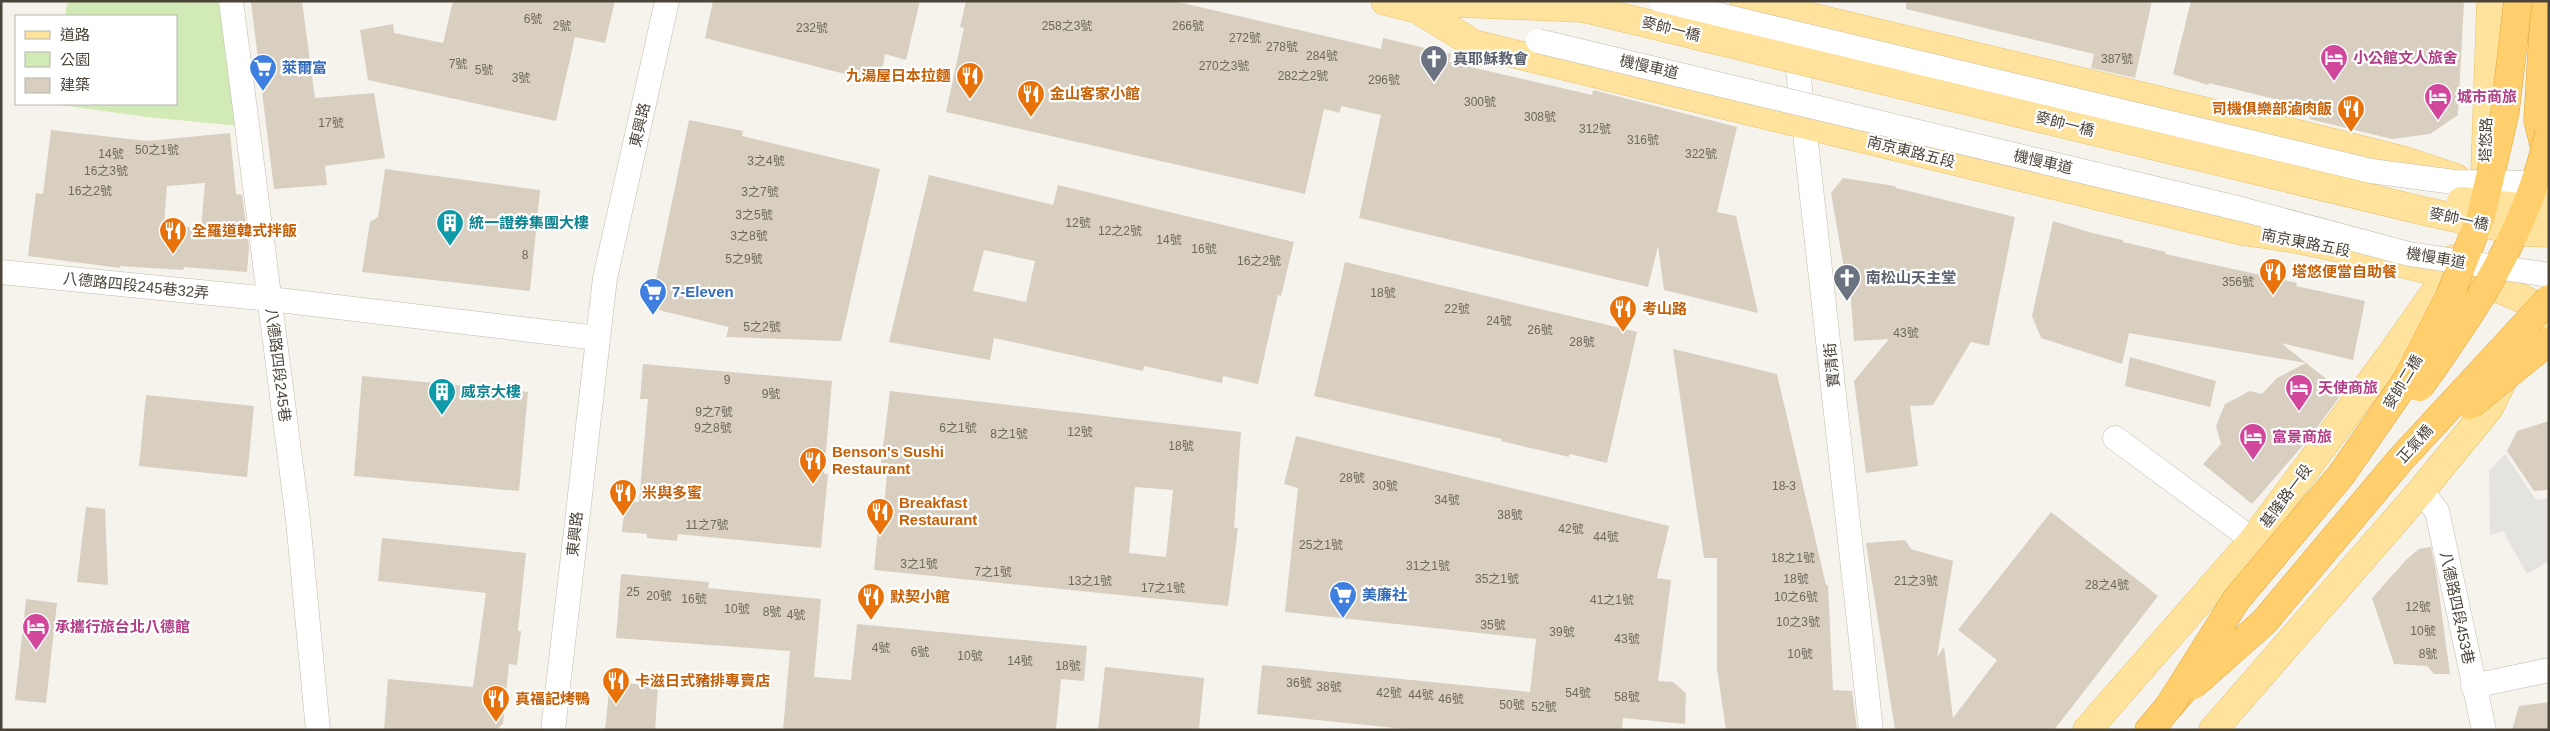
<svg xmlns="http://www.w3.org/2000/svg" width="2550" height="731" viewBox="0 0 2550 731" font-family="Helvetica,'Noto Sans TC',sans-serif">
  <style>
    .green { fill: #d2eab5 }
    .parking { fill: #e5e3e0 }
    .building { fill: #d8cfc1; fill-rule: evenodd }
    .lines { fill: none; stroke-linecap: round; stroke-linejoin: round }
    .minor-casing { stroke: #c2bbae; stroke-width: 25 }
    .major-casing { stroke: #e6c16a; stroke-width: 29 }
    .highway-casing { stroke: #e0a43c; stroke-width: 29 }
    .minor { stroke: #fff; stroke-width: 24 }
    .major { stroke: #ffe39c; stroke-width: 28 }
    .highway { stroke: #ffcf6e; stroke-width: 28 }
    .minor-bridge-casing { stroke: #c2bbae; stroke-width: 25; stroke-linecap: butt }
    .major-bridge-casing { stroke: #e6c16a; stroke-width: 29; stroke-linecap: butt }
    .highway-bridge-casing { stroke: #e0a43c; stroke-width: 29; stroke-linecap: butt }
    .minor-bridge { stroke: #fff; stroke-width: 24 }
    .major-bridge { stroke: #ffe39c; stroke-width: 28 }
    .highway-bridge { stroke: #ffcf6e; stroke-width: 28 }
    .labels { text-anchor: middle; stroke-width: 4.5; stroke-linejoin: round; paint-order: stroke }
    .number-label { font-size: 12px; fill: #6e675b }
    .street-label { font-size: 15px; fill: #4b4439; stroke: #fff }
    .hotel-label { font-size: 15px; font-weight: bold; fill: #b23c85; stroke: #fff; text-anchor: start }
    .worship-label { font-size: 15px; font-weight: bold; fill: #5b616d; stroke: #fff; text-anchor: start }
    .shop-label { font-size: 15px; font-weight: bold; fill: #366cbe; stroke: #fff; text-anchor: start }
    .food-label { font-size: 15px; font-weight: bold; fill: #c56008; stroke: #fff; text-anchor: start }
    .culture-label { font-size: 15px; font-weight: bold; fill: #0d838f; stroke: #fff; text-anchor: start }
  </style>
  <rect width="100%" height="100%" fill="#f6f3ec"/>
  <path class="green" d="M68,1H218L239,126L147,117L53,104H176V16H65Z"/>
  <path class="parking" d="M2505,454L2536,500L2549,498V561L2527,574L2503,531L2490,535L2489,471Z"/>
  <path class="building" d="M302,1L315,98L374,93L385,158L325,166L327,185L274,189L251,2Z
    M453,1H615L605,43L575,37L556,121L368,80L360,30L393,24L394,33L443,43Z
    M713,1H920L906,60L885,54L880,83L705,38Z
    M966,1H1174L1381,49L1383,38L1451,54L1449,62L1592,95L1593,90L1737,127L1717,212L1736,216L1758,313L1664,290L1658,246L1648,287L1359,218L1381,115L1341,106L1340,113L1324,109L1305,194L946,112L964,28L960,27Z
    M1906,1H2152L2135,78L2091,68L2094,54L1906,9Z
    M2191,1H2464L2458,115L2430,134L2392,139L2309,119L2311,108L2209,83L2208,85L2173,74Z
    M689,120L743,131L742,136L880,169L841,341L726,337L729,327L650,308Z
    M51,130L147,141L230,133L236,194L242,195L249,247L247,272L184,267L183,270L120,266V268L28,256L36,193L43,194ZM205,183L201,228L164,225L167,186Z
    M385,169L540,190L530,291L362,272L370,222L378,217Z
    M929,175L1053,205L1058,185L1294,242L1281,296L1278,295L1258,384L1223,376L1222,383L1144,366L1143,371L994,338L990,360L889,342ZM984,250L1035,261L1026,302L973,291Z
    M1843,178L1895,186L1896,188L2015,217L1989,346L1971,342L1933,405L1910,406L1918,466L1866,473L1854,381L1889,339L1854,341L1850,286H1847L1831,193Z
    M2053,221L2092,233L2123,240V242L2166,252L2165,254L2297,283L2296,286L2365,301L2353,360L2281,343L2306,363L2129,333L2122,364L2041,338L2032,316Z
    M1345,262L1637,332L1607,463L1570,454L1569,457L1501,441L1502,439L1314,396Z
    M1673,349L1777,374L1826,585H1828L1833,690L1852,691L1857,730H1726L1717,669V558H1704Z
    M2130,357L2216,381L2210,407L2125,386Z
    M2306,363L2343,392L2311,436L2252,504L2203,464L2221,444L2216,426L2225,404L2250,391L2262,394L2277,378Z
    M643,364L832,381L824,474H828L821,548L678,534L677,541L647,538V534L622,532L625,501L639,502L648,399H640Z
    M362,376L528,392L519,491L354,476Z
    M890,391L1241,432L1234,528H1238L1228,606L874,570L878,528H882L888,463H881ZM1135,487L1173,490L1166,557L1129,553Z
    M146,395L254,406L247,477L139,466Z
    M2549,421V490L2534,491L2507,451L2517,431Z
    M1296,436L1669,526L1657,578L1671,580L1658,681L1673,682L1686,693L1685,724L1623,718L1622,730H1415L1257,714L1262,665L1530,692L1536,639L1285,612L1298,488L1284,484Z
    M86,507L105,509L108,585L77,582Z
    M2051,512L2158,596L2054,730H1895L1866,543L1905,540L1911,549L1953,561L1937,657L1944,647L1953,718L1997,660L1958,630Z
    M382,538L526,553L518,631H521L517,665L509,664L503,724L496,730H384L388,679L473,687L486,593L378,581Z
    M2431,547L2436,571L2450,674H2434L2427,666L2394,664L2372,598L2407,559L2419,549Z
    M621,574L709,582L708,588L821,599L814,677L851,680L857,624L1087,646L1084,681L1061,679L1056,730H783L790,651L616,638Z
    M26,599L57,603L46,703L15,700Z
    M1105,667L1204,678L1199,730H1098Z
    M610,681L658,687L655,730H605Z
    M2549,702V730H2512L2519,706Z"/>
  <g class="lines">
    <defs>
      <path id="minor" d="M231,1L298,520L318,730
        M1795,43L1871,730
        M1,272L270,299L598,338
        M2115,438L2253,540
        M2421,491L2437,511L2484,730
        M2473,686L2549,670
        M553,730L605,278L667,1"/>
      <path id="major" d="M1385,1L1417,9L1474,44L2242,231C2304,238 2365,254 2425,269C2464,279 2520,289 2549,317
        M1744,1L2262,125L2402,160L2456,178
        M1417,9L1460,3L1583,8
        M2485,172L2491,1
        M2087,730L2253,540L2390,356L2447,275L2454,259
        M2213,730L2421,491L2489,408L2506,374"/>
      <path id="highway" d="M2545,1L2538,120L2548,161
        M2149,730L2184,689"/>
    </defs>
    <use href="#minor" class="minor-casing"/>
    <use href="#major" class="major-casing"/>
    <use href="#highway" class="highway-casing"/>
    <use href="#minor" class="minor"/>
    <use href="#major" class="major"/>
    <use href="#highway" class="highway"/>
    <defs>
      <path id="minor-bridge" d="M1661,1L2371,171L2454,182L2549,183
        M1538,41L2241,209L2409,254L2549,275"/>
      <path id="major-bridge" d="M1583,8L2428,212L2524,232L2549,233
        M2461,201L2529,208L2549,206"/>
      <path id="highway-bridge" d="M2419,387C2430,373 2440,358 2450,343C2495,279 2532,210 2549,133
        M2470,405L2549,341
        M2193,685L2264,622L2401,459L2549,299
        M2168,708L2236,600L2341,475L2407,380L2449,298L2481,216L2505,112L2518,1"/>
    </defs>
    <use href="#minor-bridge" class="minor-bridge-casing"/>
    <use href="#major-bridge" class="major-bridge-casing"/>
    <use href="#highway-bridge" class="highway-bridge-casing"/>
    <use href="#minor-bridge" class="minor-bridge"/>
    <use href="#major-bridge" class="major-bridge"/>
    <use href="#highway-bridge" class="highway-bridge"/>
  </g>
  <defs>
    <symbol id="hotel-pin" viewBox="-11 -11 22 30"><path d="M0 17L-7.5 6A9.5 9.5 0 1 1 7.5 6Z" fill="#d1479c" stroke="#fff"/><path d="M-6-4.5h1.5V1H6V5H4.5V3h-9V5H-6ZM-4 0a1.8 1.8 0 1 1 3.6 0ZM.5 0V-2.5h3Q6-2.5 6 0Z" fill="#fff"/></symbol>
    <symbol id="church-pin" viewBox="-11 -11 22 30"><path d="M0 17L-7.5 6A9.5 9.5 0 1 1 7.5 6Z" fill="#6b7280" stroke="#fff"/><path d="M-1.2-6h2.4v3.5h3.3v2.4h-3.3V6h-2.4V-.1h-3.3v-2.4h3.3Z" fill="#fff"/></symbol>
    <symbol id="supermarket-pin" viewBox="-11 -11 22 30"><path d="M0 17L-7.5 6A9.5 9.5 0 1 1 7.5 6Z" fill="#3f7fe0" stroke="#fff"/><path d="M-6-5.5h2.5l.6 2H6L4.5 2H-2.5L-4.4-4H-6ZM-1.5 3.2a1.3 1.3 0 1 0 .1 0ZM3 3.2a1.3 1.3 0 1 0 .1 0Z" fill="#fff"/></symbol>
    <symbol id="restaurant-pin" viewBox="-11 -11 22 30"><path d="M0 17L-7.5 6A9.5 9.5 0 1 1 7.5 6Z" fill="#e8710a" stroke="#fff"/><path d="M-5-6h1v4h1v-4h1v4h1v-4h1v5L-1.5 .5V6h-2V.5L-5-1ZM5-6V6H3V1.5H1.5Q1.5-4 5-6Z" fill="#fff"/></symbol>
    <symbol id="building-pin" viewBox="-11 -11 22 30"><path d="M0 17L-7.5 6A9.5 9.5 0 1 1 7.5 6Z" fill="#0f9aa8" stroke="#fff"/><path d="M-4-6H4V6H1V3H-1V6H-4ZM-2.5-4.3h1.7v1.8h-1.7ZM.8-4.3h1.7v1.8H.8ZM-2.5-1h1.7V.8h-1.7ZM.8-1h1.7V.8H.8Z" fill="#fff"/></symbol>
  </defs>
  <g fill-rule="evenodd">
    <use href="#hotel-pin" x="2318" y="42" width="32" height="43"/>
    <use href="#church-pin" x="1418" y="43" width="32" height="43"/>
    <use href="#supermarket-pin" x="247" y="52" width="32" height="43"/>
    <use href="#restaurant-pin" x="954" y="60" width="32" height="43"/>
    <use href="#restaurant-pin" x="1015" y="78" width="32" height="43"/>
    <use href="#hotel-pin" x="2422" y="81" width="32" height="43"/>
    <use href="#restaurant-pin" x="2335" y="93" width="32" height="43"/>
    <use href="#building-pin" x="434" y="207" width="32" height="43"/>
    <use href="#restaurant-pin" x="157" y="215" width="32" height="43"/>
    <use href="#restaurant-pin" x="2257" y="256" width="32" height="43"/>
    <use href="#church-pin" x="1831" y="262" width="32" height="43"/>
    <use href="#supermarket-pin" x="637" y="276" width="32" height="43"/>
    <use href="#restaurant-pin" x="1607" y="293" width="32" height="43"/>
    <use href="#hotel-pin" x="2283" y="372" width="32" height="43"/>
    <use href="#building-pin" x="426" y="376" width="32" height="43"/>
    <use href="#hotel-pin" x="2237" y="421" width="32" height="43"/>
    <use href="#restaurant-pin" x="797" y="445" width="32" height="43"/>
    <use href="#restaurant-pin" x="607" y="477" width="32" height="43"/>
    <use href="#restaurant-pin" x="864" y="496" width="32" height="43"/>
    <use href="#supermarket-pin" x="1327" y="579" width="32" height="43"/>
    <use href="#restaurant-pin" x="855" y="581" width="32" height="43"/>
    <use href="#hotel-pin" x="20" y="611" width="32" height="43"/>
    <use href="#restaurant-pin" x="600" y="665" width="32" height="43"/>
    <use href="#restaurant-pin" x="480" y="683" width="32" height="43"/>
  </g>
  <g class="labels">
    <g class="number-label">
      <text x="533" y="23">6號</text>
      <text x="562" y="30">2號</text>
      <text x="1067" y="30">258之3號</text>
      <text x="1188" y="30">266號</text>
      <text x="812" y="32">232號</text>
      <text x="1245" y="42">272號</text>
      <text x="1282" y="51">278號</text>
      <text x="1322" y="60">284號</text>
      <text x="2117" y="63">387號</text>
      <text x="458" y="68">7號</text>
      <text x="1224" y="70">270之3號</text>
      <text x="484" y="74">5號</text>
      <text x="1303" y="80">282之2號</text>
      <text x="521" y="82">3號</text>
      <text x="1384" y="84">296號</text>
      <text x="1480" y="106">300號</text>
      <text x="1540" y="121">308號</text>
      <text x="331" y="127">17號</text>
      <text x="1595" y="133">312號</text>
      <text x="1643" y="144">316號</text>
      <text x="157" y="154">50之1號</text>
      <text x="111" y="158">14號</text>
      <text x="1701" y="158">322號</text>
      <text x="766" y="165">3之4號</text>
      <text x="106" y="175">16之3號</text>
      <text x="90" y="195">16之2號</text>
      <text x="760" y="196">3之7號</text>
      <text x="754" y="219">3之5號</text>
      <text x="1078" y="227">12號</text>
      <text x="1120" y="235">12之2號</text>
      <text x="749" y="240">3之8號</text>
      <text x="1169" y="244">14號</text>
      <text x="1204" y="253">16號</text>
      <text x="525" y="259">8</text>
      <text x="744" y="263">5之9號</text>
      <text x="1259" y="265">16之2號</text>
      <text x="2238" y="286">356號</text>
      <text x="1383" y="297">18號</text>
      <text x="1457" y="313">22號</text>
      <text x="1499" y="325">24號</text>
      <text x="762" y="331">5之2號</text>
      <text x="1540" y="334">26號</text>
      <text x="1906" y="337">43號</text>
      <text x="1582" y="346">28號</text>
      <text x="727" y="384">9</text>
      <text x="771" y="398">9號</text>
      <text x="714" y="416">9之7號</text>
      <text x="713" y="432">9之8號</text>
      <text x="958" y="432">6之1號</text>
      <text x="1080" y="436">12號</text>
      <text x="1009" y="438">8之1號</text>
      <text x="1181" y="450">18號</text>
      <text x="1352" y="482">28號</text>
      <text x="1385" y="490">30號</text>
      <text x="1784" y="490">18-3</text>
      <text x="1447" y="504">34號</text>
      <text x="1510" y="519">38號</text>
      <text x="707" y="529">11之7號</text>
      <text x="1571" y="533">42號</text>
      <text x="1606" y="541">44號</text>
      <text x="1321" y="549">25之1號</text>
      <text x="1793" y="562">18之1號</text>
      <text x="919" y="568">3之1號</text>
      <text x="1428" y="570">31之1號</text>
      <text x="993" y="576">7之1號</text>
      <text x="1497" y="583">35之1號</text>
      <text x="1796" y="583">18號</text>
      <text x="1090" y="585">13之1號</text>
      <text x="1916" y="585">21之3號</text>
      <text x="2107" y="589">28之4號</text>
      <text x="1163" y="592">17之1號</text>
      <text x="633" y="596">25</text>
      <text x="659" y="600">20號</text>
      <text x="1796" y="601">10之6號</text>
      <text x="694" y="603">16號</text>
      <text x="1612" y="604">41之1號</text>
      <text x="2418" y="611">12號</text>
      <text x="737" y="613">10號</text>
      <text x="772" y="616">8號</text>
      <text x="796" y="619">4號</text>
      <text x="1798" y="626">10之3號</text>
      <text x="1493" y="629">35號</text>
      <text x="2423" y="635">10號</text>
      <text x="1562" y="636">39號</text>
      <text x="1627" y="643">43號</text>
      <text x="881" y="652">4號</text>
      <text x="920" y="656">6號</text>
      <text x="1800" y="658">10號</text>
      <text x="2428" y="658">8號</text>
      <text x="970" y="660">10號</text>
      <text x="1020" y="665">14號</text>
      <text x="1068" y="670">18號</text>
      <text x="1299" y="687">36號</text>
      <text x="1329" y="691">38號</text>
      <text x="1389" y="697">42號</text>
      <text x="1578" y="697">54號</text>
      <text x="1421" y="699">44號</text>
      <text x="1627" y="701">58號</text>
      <text x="1451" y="703">46號</text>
      <text x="1512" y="709">50號</text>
      <text x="1544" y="711">52號</text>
    </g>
    <g class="street-label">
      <text transform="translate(1671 29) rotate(14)" y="5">麥帥一橋</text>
      <text transform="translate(1649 67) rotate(13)" y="5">機慢車道</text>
      <text transform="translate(2065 124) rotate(14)" y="5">麥帥一橋</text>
      <text transform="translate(640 125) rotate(-77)" y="5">東興路</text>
      <text transform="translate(2486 140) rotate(-89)" y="5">塔悠路</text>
      <text transform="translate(1911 152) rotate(14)" y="5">南京東路五段</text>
      <text transform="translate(2043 162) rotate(13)" y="5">機慢車道</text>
      <text transform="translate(2459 219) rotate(12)" y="5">麥帥一橋</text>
      <text transform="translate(2306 243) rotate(11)" y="5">南京東路五段</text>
      <text transform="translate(2436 258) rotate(10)" y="5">機慢車道</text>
      <text transform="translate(136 286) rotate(6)" y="5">八德路四段245巷32弄</text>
      <text transform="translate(278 365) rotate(83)" y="5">八德路四段245巷</text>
      <text transform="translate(1832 365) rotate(-96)" y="5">寶清街</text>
      <text transform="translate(2403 382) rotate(-59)" y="5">麥帥二橋</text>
      <text transform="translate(2415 444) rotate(-48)" y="5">正氣橋</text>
      <text transform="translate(2286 496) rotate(-53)" y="5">基隆路一段</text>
      <text transform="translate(575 534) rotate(-84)" y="5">東興路</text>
      <text transform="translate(2457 608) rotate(78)" y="5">八德路四段453巷</text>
    </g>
    <g class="hotel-label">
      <text x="2353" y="63">小公館文人旅舍</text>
      <text x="2457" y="102">城市商旅</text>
      <text x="2318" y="393">天使商旅</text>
      <text x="2272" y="442">富景商旅</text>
      <text x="55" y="632">承攜行旅台北八德館</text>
    </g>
    <g class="worship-label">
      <text x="1453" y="64">真耶穌教會</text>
      <text x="1866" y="283">南松山天主堂</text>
    </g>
    <g class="shop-label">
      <text x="282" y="73">萊爾富</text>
      <text x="672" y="297">7-Eleven</text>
      <text x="1362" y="600">美廉社</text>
    </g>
    <g class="food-label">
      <text x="951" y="81" text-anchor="end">九湯屋日本拉麵</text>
      <text x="1050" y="99">金山客家小館</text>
      <text x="2332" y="114" text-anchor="end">司機俱樂部滷肉飯</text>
      <text x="192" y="236">全羅道韓式拌飯</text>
      <text x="2292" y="277">塔悠便當自助餐</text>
      <text x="1642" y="314">考山路</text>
      <text x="832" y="457">Benson's Sushi<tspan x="832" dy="17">Restaurant</tspan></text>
      <text x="642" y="498">米與多蜜</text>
      <text x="899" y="508">Breakfast<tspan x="899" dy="17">Restaurant</tspan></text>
      <text x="890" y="602">默契小館</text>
      <text x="635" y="686">卡滋日式豬排專賣店</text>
      <text x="515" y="704">真福記烤鴨</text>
    </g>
    <g class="culture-label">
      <text x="469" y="228">統一證券集團大樓</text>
      <text x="461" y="397">威京大樓</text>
    </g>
  </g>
  <rect width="2550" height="731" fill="none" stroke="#4b4439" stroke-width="5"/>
  <rect x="15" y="15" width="162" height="90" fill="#ffffff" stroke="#b7b4b0"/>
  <rect x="25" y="31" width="25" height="8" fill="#ffe39c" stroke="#b7b4b0"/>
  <text x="60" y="40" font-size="15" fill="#4b4439">道路</text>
  <rect x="25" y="52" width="25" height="15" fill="#d2eab5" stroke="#b7b4b0"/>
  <text x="60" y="65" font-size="15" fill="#4b4439">公園</text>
  <rect x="25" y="78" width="25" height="15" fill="#d8cfc1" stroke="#b7b4b0"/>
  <text x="60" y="90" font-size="15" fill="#4b4439">建築</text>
</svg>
